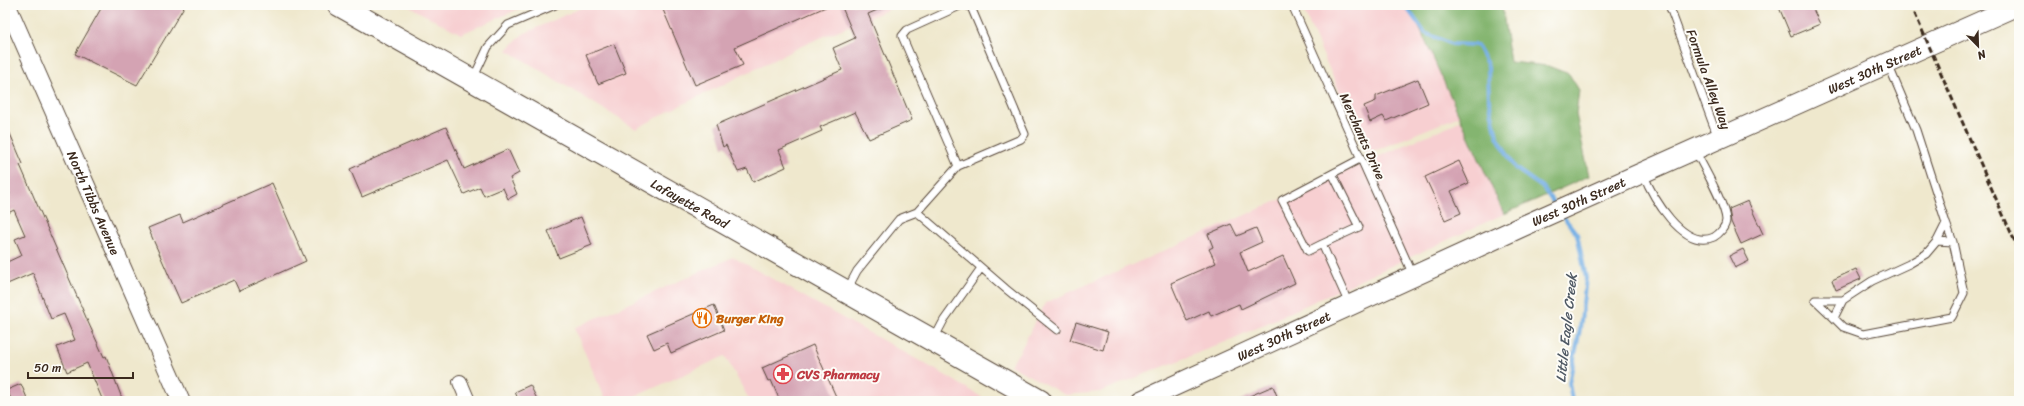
<svg xmlns="http://www.w3.org/2000/svg" width="2024" height="406" viewBox="0 0 2024 406" font-family="Sriracha,sans-serif">
  <style>
    .built { fill: #f7cfd1 }
    .forest { fill: #84b56f; stroke: #607046 }
    .lines { fill: none; stroke-linecap: round; stroke-linejoin: round }
    .stream { stroke: #74afe5; stroke-width: 4 }
    .building { fill: #d4a3b3 }
    .service-casing { stroke: #564638; stroke-width: 9 }
    .minor-casing { stroke: #564638; stroke-width: 16 }
    .tertiary-casing { stroke: #564638; stroke-width: 19 }
    .secondary-casing { stroke: #564638; stroke-width: 22 }
    .primary-casing { stroke: #564638; stroke-width: 24 }
    .service { stroke: #fff; stroke-width: 7 }
    .minor { stroke: #fff; stroke-width: 14 }
    .tertiary { stroke: #fff; stroke-width: 17 }
    .secondary { stroke: #fff; stroke-width: 20 }
    .primary { stroke: #fff; stroke-width: 22 }
    .rail { stroke: #3b2a1e; stroke-width: 3; stroke-dasharray: 6 3; stroke-linecap: butt }
    .labels { text-anchor: middle; stroke-width: 4; stroke-linejoin: round; paint-order: stroke }
    .street-label { font-size: 13px; fill: #3b2a1e; stroke: #fdfcf7 }
    .food-label { font-size: 13px; font-weight: bold; fill: #c56008; stroke: #fdfcf7; text-anchor: start }
    .health-label { font-size: 13px; font-weight: bold; fill: #be3a42; stroke: #fdfcf7; text-anchor: start }
    .water-label { font-size: 14px; font-style: italic; fill: #4f5964; stroke: #fdfcf7 }
  </style>
  <rect width="100%" height="100%" fill="#fdfcf7"/>
  <filter id="ink" filterUnits="userSpaceOnUse"><feTurbulence type="fractalNoise" baseFrequency=".025" numOctaves="2"/><feDisplacementMap in="SourceGraphic" scale="8" xChannelSelector="R" yChannelSelector="G"/><feConvolveMatrix kernelMatrix="1 2 1 2 8 2 1 2 1" color-interpolation-filters="sRGB"/></filter>
  <filter id="wash" filterUnits="userSpaceOnUse"><feTurbulence type="fractalNoise" baseFrequency=".012" numOctaves="4" result="noise"/><feDisplacementMap in="SourceGraphic" scale="16" xChannelSelector="R" yChannelSelector="G"/><feGaussianBlur stdDeviation="0.9" result="paint"/><feColorMatrix in="noise" values="0 0 0 0 0 0 0 0 0 0 0 0 0 0 0 0 0 1.4 0 .05"/><feComposite in="paint" operator="in"/></filter>
  <g filter="url(#wash)">
    <rect width="100%" height="100%" fill="#efe8cd"/>
    <path class="built" d="M406,5H528L461,34Z
      M587,5H899L806,44L669,111L636,129L507,50L523,34Z
      M1301,5H1409L1459,116L1367,154Z
      M1462,120L1504,214L1228,341L1100,392L1065,395L1010,365L1020,351L1045,303Z
      M733,257L945,375L988,401H750L725,356L625,401H606L574,328Z"/>
    <path class="forest" d="M1409,5H1502L1510,62L1548,66L1569,74L1579,90L1576,114L1589,176L1504,214Z"/>
    <g class="lines">
      <path class="stream" d="M1405,5L1425,33L1452,44L1477,45L1488,66L1489,101L1497,136L1515,168L1542,187L1556,206
        M1562,215L1577,234L1586,278L1580,329L1569,383L1572,401"/>
    </g>
    <g id="blocks">
      <path class="building" d="M103,5H185L137,85L75,54Z
        M661,5H830L735,47L743,65L695,85Z
        M841,5H889L868,14L912,120L869,139L855,112L820,127L822,131L779,150L786,167L753,182L747,169L738,172L726,145L723,147L716,125L842,70L833,48L855,38Z
        M1778,5H1811L1820,24L1791,36Z
        M614,44L626,73L598,84L586,55Z
        M1418,79L1428,103L1386,121L1383,116L1370,122L1364,106L1376,101V96Z
        M5,122L23,164L20,165L88,322L104,357L106,356L123,401H103L87,363L67,372L57,347L75,340L64,314L51,319L33,273L5,285V263L22,255L15,239L25,235L14,210L8,213L5,207V197L10,194L5,182Z
        M446,127L464,169L508,149L519,173L510,178L517,194L508,199L503,188L484,196L480,187L464,194L448,160L362,197L350,169Z
        M1459,161L1469,183L1451,191L1461,213L1445,220L1425,177Z
        M272,183L306,261L239,291L234,280L181,303L148,228L180,215L183,222Z
        M1748,201L1763,234L1741,244L1731,222L1729,209Z
        M581,217L592,245L559,258L548,231Z
        M1231,224L1237,236L1256,228L1262,242L1240,252L1248,272L1283,256L1295,283L1241,309L1239,304L1211,316L1209,311L1187,321L1171,283L1216,263L1209,249L1213,247L1208,234Z
        M1743,249L1749,261L1735,268L1729,256Z
        M1856,269L1861,279L1836,290L1832,280Z
        M714,305L724,330L671,353L667,343L654,349L647,334Z
        M1076,322L1108,332L1103,350L1070,340Z
        M813,345L838,401H780L771,380L768,381L762,368Z
        M21,384L27,398L20,401H12L7,390Z
        M530,385L538,401H519L515,392Z
        M1273,386L1279,401H1238Z"/>
    </g>
  </g>
  <g filter="url(#ink)">
    <use href="#blocks" fill-opacity="0" stroke="#564638" stroke-width="1"/>
    <g class="lines">
      <defs>
        <path id="service" d="M1292,5L1413,275
          M1669,5L1718,138
          M1888,64L1916,130L1946,223L1937,241L1926,254L1909,264L1872,281L1843,300L1834,318L1843,327L1863,334L1952,317L1964,293L1953,242L1946,223
          M473,79L488,47L508,25L555,5
          M958,166L902,36L907,30L962,5
          M1643,173C1652,196 1683,251 1714,237C1719,234 1726,227 1726,220C1725,203 1703,167 1695,150
          M1333,175L1359,227L1322,244L1349,304
          M917,212L958,166L1021,139L1025,134L971,7L964,5
          M1937,241L1953,242
          M1322,244L1308,251L1282,200L1360,159
          M847,290L857,271L899,219L917,212L1006,289L1057,330
          M1834,318L1815,300H1843
          M934,339L944,320L981,268"/>
        <path id="minor" d="M460,382L468,401"/>
        <g id="tertiary">
          <path id="s1" d="M7,5L181,401"/>
        </g>
        <g id="secondary">
          <path id="s2" d="M1141,401L1521,227L2018,5"/>
        </g>
        <g id="primary">
          <path id="s3" d="M339,5L1040,401"/>
        </g>
      </defs>
      <use href="#service" class="service-casing"/>
      <use href="#minor" class="minor-casing"/>
      <use href="#tertiary" class="tertiary-casing"/>
      <use href="#secondary" class="secondary-casing"/>
      <use href="#primary" class="primary-casing"/>
      <use href="#service" class="service"/>
      <use href="#minor" class="minor"/>
      <use href="#tertiary" class="tertiary"/>
      <use href="#secondary" class="secondary"/>
      <use href="#primary" class="primary"/>
      <path class="rail" d="M1911,5L2019,251"/>
    </g>
  </g>
  <defs>
    <symbol id="restaurant-ring" viewBox="-11 -11 22 22"><circle r="9.5" fill="#fdfcf7" stroke="#e8710a" stroke-width="1.5"/><path d="M-5-6h1v4h1v-4h1v4h1v-4h1v5L-1.5 .5V6h-2V.5L-5-1ZM5-6V6H3V1.5H1.5Q1.5-4 5-6Z" fill="#e8710a"/></symbol>
    <symbol id="pharmacy-ring" viewBox="-11 -11 22 22"><circle r="9.5" fill="#fdfcf7" stroke="#e0444e" stroke-width="1.5"/><path d="M-2-6h4v4h4v4h-4v4h-4v-4h-4v-4h4Z" fill="#e0444e"/></symbol>
  </defs>
  <g fill-rule="evenodd">
    <use href="#restaurant-ring" x="691" y="307" width="22" height="22"/>
    <use href="#pharmacy-ring" x="772" y="363" width="22" height="22"/>
  </g>
  <g class="labels">
    <g class="street-label">
      <text dy="5" stroke="none"><textPath href="#s2" startOffset="805">West 30th Street</textPath></text>
      <text transform="translate(1709 79) rotate(70)" y="5">Formula Alley Way</text>
      <text transform="translate(1363 136) rotate(66)" y="5">Merchants Drive</text>
      <text dy="5" stroke="none"><textPath href="#s2" startOffset="481">West 30th Street</textPath></text>
      <text dy="5" stroke="none"><textPath href="#s1" startOffset="216">North Tibbs Avenue</textPath></text>
      <text dy="5" stroke="none"><textPath href="#s3" startOffset="403">Lafayette Road</textPath></text>
      <text dy="5" stroke="none"><textPath href="#s2" startOffset="157">West 30th Street</textPath></text>
    </g>
    <g class="food-label">
      <text x="716" y="323">Burger King</text>
    </g>
    <g class="health-label">
      <text x="797" y="379">CVS Pharmacy</text>
    </g>
    <g class="water-label">
      <text transform="translate(1566 328) rotate(-84)" y="5">Little Eagle Creek</text>
    </g>
  </g>
  <rect width="2024" height="406" fill="none" stroke="#fdfcf7" stroke-width="20"/>
  <g transform="translate(1978 46) rotate(157)" stroke="#fdfcf7" stroke-width="3" paint-order="stroke">
  <path d="M0-3L7 15L0 10L-7 15Z" fill="#3b2a1e"/>
  <text y="-6" font-size="11" font-weight="bold" text-anchor="middle" fill="#3b2a1e">N</text>
  </g>
  <path d="M28 372v6h105v-6" fill="none" stroke="#3b2a1e" stroke-width="2"/>
  <text x="34" y="372" font-size="12" fill="#3b2a1e" stroke="#fdfcf7" stroke-width="3" paint-order="stroke">50 m</text>
</svg>
